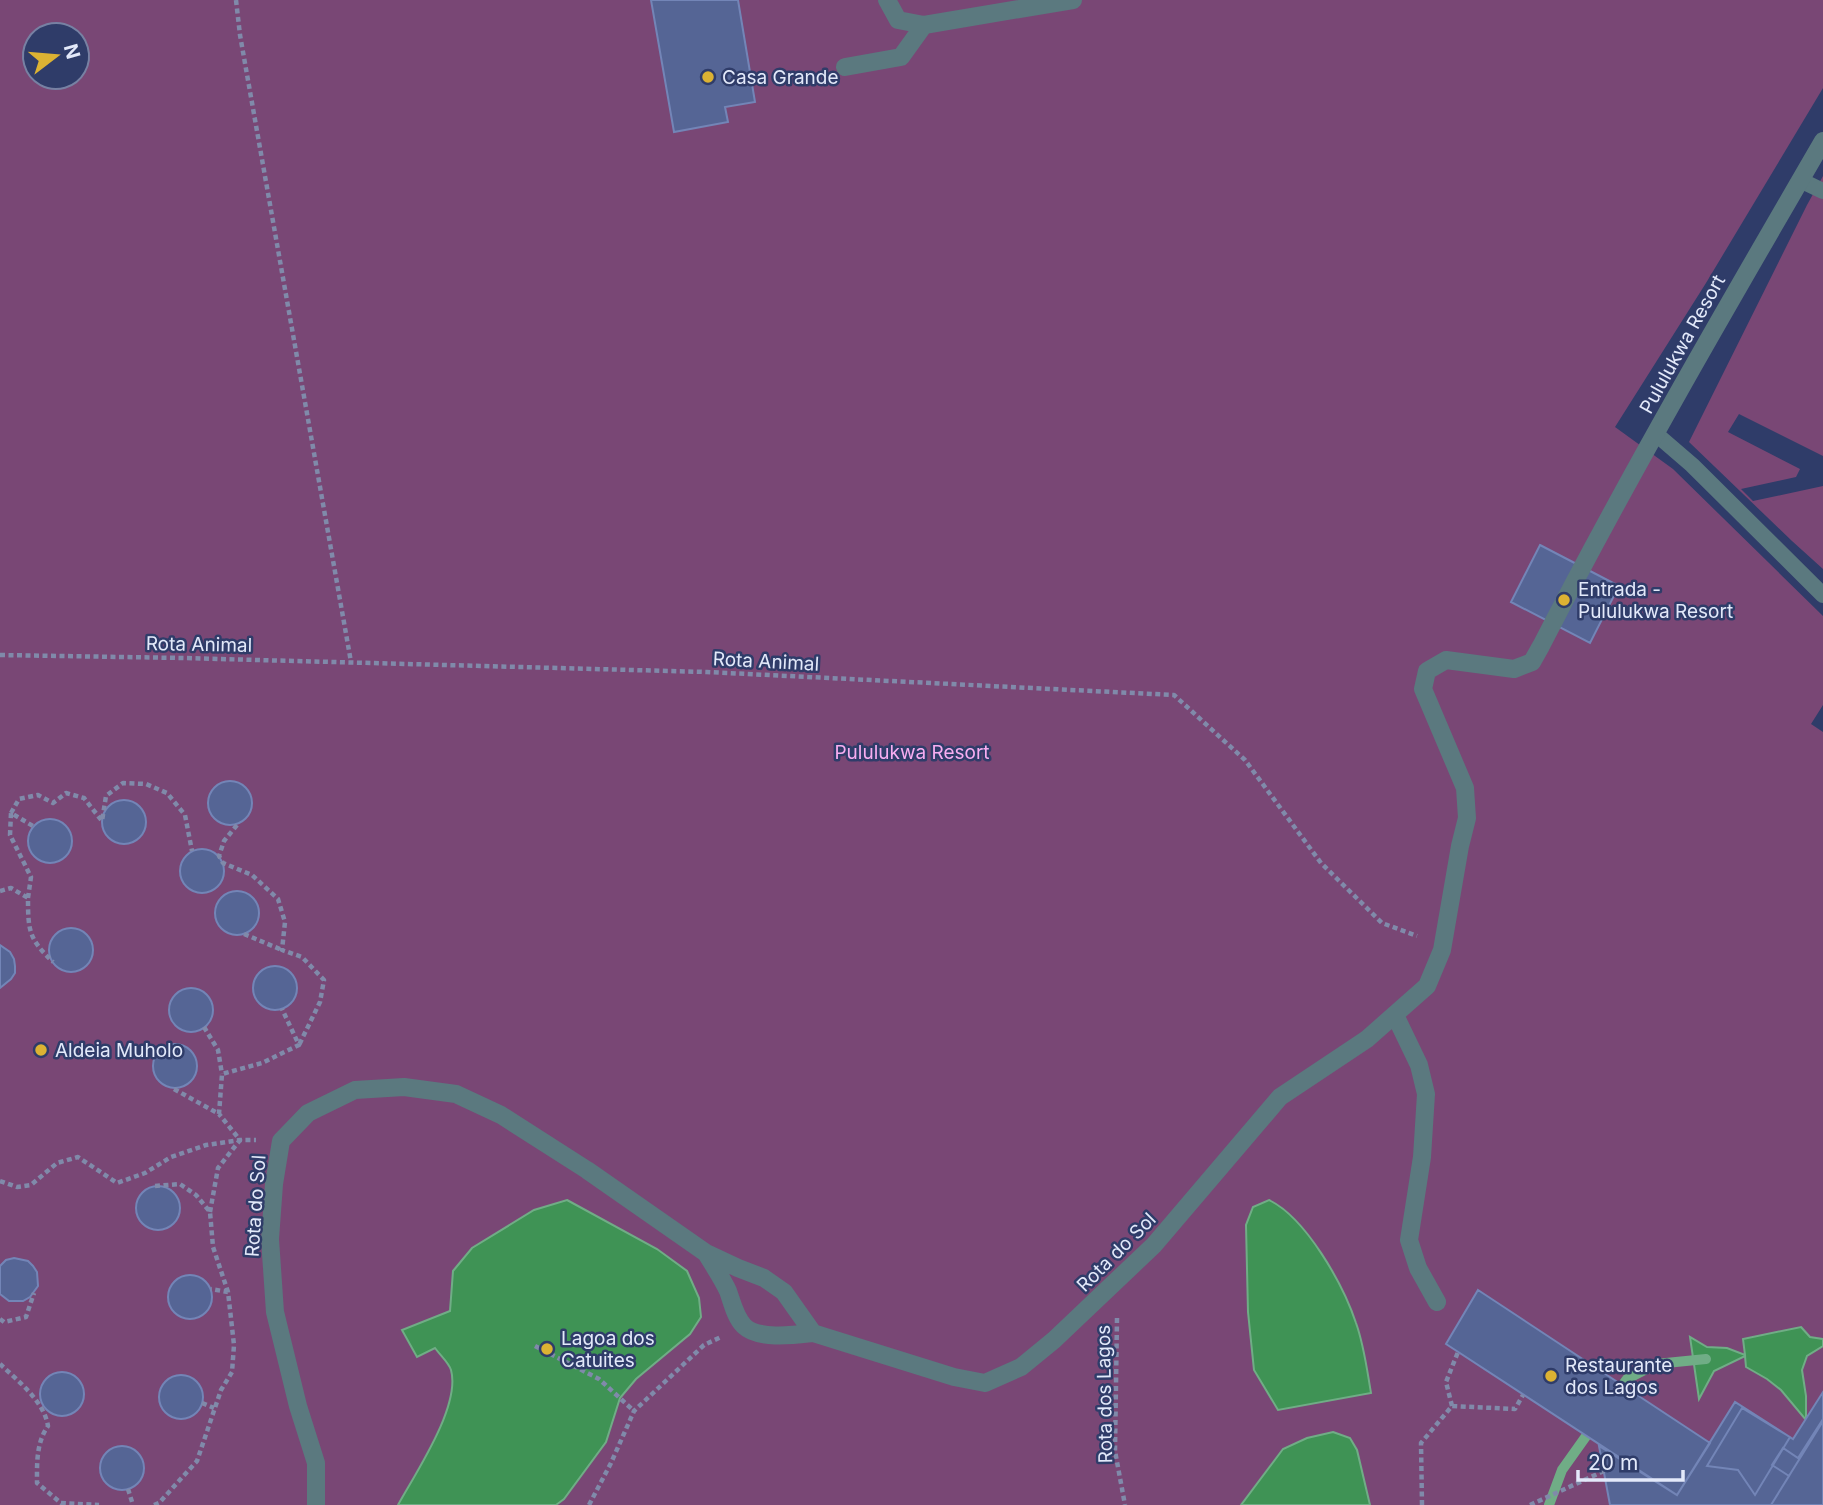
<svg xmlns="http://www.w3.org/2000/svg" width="1823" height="1505" viewBox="0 0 1823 1505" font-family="Inter,sans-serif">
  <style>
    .green { fill: #794775; fill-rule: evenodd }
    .water { fill: #3f9355; stroke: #70ad86; stroke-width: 2 }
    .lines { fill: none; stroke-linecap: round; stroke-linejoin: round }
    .stream { stroke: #70ad86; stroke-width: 10 }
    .building { fill: #556595; stroke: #7385b7; stroke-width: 2 }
    .path { stroke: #808aaa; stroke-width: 4.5; stroke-dasharray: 5 3.5; stroke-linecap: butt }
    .lane { stroke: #5b797f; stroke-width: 16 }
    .street { stroke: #5b797f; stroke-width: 18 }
    .poi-dot { fill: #dcb233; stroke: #2f3c69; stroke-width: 2.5 }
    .labels { text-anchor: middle; stroke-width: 5; stroke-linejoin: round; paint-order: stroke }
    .poi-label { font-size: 19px; fill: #e3e9fa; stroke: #2f3c69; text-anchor: start }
    .street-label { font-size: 19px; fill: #e3e9fa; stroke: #2f3c69 }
    .park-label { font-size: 19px; fill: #f8adf1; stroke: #2f3c69 }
  </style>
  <rect width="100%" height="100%" fill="#2f3c69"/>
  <path class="green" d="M0,0H1823V88L1706,283L1615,427L1673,469L1823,616V705L1811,724L1823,732V1505H0ZM35,35H77V77H35Z
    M1823,176V456L1739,414L1728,432L1800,469L1796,477L1741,489L1753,501L1823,486V569L1792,541L1689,442L1807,205Z"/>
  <path class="water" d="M567,1200L657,1249L687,1271L699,1298L701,1317L690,1334L636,1379L620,1398L606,1442L564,1499L556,1505H398C415,1474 461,1406 451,1370C449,1363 440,1355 435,1348L417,1357L402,1330L450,1311L453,1271L472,1248L534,1210Z
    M1269,1200C1306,1218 1343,1284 1356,1323C1364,1345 1367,1370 1371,1393L1278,1410L1254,1370L1248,1312L1246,1225L1253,1207Z
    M1801,1327L1810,1337L1823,1339V1346L1807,1356L1802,1370L1806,1396V1420L1781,1390L1767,1379L1746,1367L1745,1356L1714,1371L1699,1399L1690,1337L1707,1347L1727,1348L1745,1355L1743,1339Z
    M1333,1432L1350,1438L1357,1450L1370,1505H1241L1283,1449L1307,1438Z"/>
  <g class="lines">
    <path class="stream" d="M1615,1395L1627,1379L1656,1364L1706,1359
      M1549,1505L1562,1470L1594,1425"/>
  </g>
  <path class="building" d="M651,0H738L755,102L725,107L728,122L674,132Z
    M1540,545L1619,586L1590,643L1511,602Z
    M208 803a22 22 0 1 1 44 0a22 22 0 1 1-44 0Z
    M102 822a22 22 0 1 1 44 0a22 22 0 1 1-44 0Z
    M28 841a22 22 0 1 1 44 0a22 22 0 1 1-44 0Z
    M180 871a22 22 0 1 1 44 0a22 22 0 1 1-44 0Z
    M215 913a22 22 0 1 1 44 0a22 22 0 1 1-44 0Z
    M49 950a22 22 0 1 1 44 0a22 22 0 1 1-44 0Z
    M0,945L10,952L14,959L15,966V973L11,979L0,988Z
    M253 988a22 22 0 1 1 44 0a22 22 0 1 1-44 0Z
    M169 1010a22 22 0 1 1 44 0a22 22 0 1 1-44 0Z
    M153 1066a22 22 0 1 1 44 0a22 22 0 1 1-44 0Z
    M136 1208a22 22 0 1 1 44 0a22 22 0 1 1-44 0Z
    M14,1258L28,1261L33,1266L37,1272L38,1286L30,1297L23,1301H9L0,1294V1266L6,1260Z
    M168 1297a22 22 0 1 1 44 0a22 22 0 1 1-44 0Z
    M1478,1290L1710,1443L1677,1495L1446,1344Z
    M40 1394a22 22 0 1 1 44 0a22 22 0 1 1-44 0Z
    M159 1397a22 22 0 1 1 44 0a22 22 0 1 1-44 0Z
    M1823,1392V1421L1771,1505H1610L1599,1446L1677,1495L1735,1402L1793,1439Z
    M1742,1408L1790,1437L1755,1495L1738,1470L1707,1466Z
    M1823,1419V1505H1771L1789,1476L1772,1465L1783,1448L1798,1458Z
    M100 1468a22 22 0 1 1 44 0a22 22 0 1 1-44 0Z"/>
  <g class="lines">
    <path class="path" d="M236,0L240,35L351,662
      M0,655L183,658L707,672L1174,695L1245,760L1321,863L1382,923L1417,936
      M11,813L19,799L38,795L53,803L66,793L84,798L102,821L106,796L123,783L146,784L167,793L185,815L192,851
      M237,825L224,841L219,856L223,863L252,875L278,899L285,922L282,950L302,957L324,980L320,1002L299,1045
      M0,891L11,888L28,898C28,931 29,939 53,962
      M28,898L31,877L10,835L11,813L33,826
      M244,934L282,950
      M204,1027L218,1050L222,1074
      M174,1089L219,1114L222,1074L262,1063L299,1045L282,1009
      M0,1181L17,1187L31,1185L57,1163L78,1157L117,1183L145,1173L171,1157L206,1145L240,1140H256
      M155,1186L180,1184L196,1195L210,1212L213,1247L228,1292
      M210,1212L218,1168L240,1140L219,1114
      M1117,1318L1115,1451L1125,1505
      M0,1319L4,1322L26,1317L34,1293
      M535,1346L599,1379L634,1411
      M0,1364C18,1381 44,1401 48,1426C36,1443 37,1464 37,1483L61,1503L99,1505
      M202,1403L214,1408
      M1452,1406L1446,1382L1458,1352
      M128,1489L133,1505
      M154,1505L159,1503L197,1461L221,1390L232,1372L234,1345L228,1292L211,1289
      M589,1505L611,1463L634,1411L704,1345L721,1337
      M1422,1505L1421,1443L1452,1406L1515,1409L1523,1395
      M1530,1505L1604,1471"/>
    <path class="lane" d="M1800,180L1823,191
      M1656,434L1692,465L1823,595"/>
    <path class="street" d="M924,25L1073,0
      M845,67L901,57L924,25L898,20L887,0
      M1395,1015L1419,1065L1426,1094L1422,1157L1409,1240L1418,1268L1437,1302
      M706,1253C713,1265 722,1278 728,1291C732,1302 735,1317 744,1326C758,1340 795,1335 813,1333L954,1377L985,1383L1021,1367L1054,1340L1154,1245L1280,1097L1367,1039L1427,986L1442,950L1460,846L1467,818L1465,788L1423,689L1427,671L1446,660L1514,669L1532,662L1541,646C1629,475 1726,308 1823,141
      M316,1505V1463L298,1406L275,1312L270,1239L274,1184L281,1141L308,1113L355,1090L404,1087L456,1094L501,1115L587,1170L706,1253L738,1268L764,1278L784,1292L813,1333"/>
  </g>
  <g class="poi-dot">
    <circle cx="708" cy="77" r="7"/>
    <circle cx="1564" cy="600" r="7"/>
    <circle cx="41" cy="1050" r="7"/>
    <circle cx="547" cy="1349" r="7"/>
    <circle cx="1551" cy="1376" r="7"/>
  </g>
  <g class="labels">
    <g class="poi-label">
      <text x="722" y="84">Casa Grande</text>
      <text x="1578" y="596">Entrada -<tspan x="1578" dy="22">Pululukwa Resort</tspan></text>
      <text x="55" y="1057">Aldeia Muholo</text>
      <text x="561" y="1345">Lagoa dos<tspan x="561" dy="22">Catuites</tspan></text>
      <text x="1565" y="1372">Restaurante<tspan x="1565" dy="22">dos Lagos</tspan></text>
    </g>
    <g class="street-label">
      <text transform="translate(1682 344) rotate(-61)" y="7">Pululukwa Resort</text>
      <text transform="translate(199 644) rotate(1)" y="7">Rota Animal</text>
      <text transform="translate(766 661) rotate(3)" y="7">Rota Animal</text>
      <text transform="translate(255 1206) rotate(-86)" y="7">Rota do Sol</text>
      <text transform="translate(1116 1252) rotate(-45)" y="7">Rota do Sol</text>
      <text transform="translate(1104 1394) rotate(-91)" y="7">Rota dos Lagos</text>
    </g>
    <g class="park-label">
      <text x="912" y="759">Pululukwa Resort</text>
    </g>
  </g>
  <g transform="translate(56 56) rotate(74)"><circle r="33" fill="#2f3c69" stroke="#7781a3" stroke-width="2"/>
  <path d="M0-5L12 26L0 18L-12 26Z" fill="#dcb233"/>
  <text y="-10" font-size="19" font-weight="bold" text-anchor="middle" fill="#e3e9fa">N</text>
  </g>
  <path d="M1578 1470v10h105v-10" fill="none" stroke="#e3e9fa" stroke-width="3.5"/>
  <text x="1588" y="1470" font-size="21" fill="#e3e9fa" stroke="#2f3c69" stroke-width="5" paint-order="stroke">20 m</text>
</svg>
